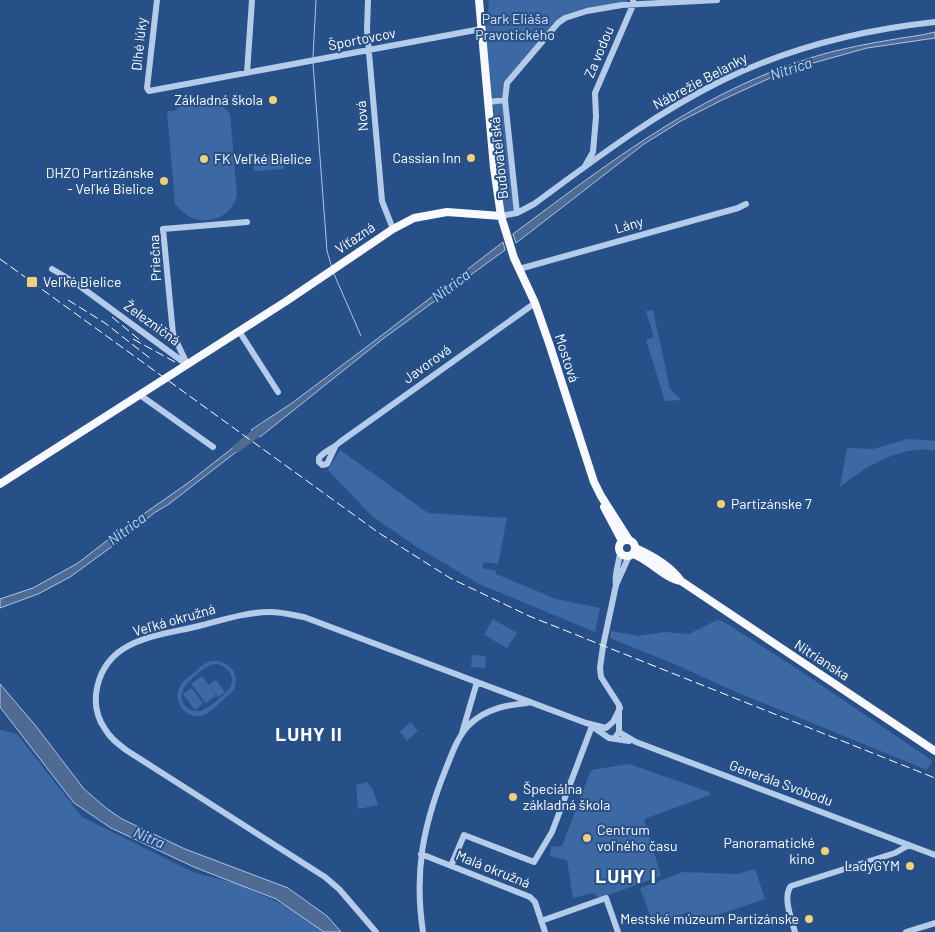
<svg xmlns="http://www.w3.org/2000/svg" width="935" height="932" viewBox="0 0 935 932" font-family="Barlow,sans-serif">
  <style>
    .green { fill: #3c69a4; fill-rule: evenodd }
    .water { fill: #4f6b94; stroke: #a9c5e9 }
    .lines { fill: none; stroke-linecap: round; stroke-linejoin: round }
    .stream { stroke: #a9c5e9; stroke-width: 1 }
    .river { stroke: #4f6b94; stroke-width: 9 }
    .minor { stroke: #b4cbe9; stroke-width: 6 }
    .major { stroke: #f7f9fe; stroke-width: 8 }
    .rail { stroke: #fff; stroke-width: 1; stroke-dasharray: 9 4; stroke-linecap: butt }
    .poi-dot { fill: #f0d17a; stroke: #285088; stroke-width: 2 }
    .labels { text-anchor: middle; stroke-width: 4; stroke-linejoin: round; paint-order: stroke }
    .park-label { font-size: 14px; fill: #d8e5f7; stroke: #285088 }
    .street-label { font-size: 14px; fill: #fff; stroke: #285088 }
    .poi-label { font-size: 14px; fill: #fff; stroke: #285088; text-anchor: end }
    .water-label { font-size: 15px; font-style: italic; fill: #c0d5f0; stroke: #285088 }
    .district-label { font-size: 19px; font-weight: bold; letter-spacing: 1px; fill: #fff; stroke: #285088 }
  </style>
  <rect width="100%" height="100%" fill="#285088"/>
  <path class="green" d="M489,0H628L627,2L569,14L556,20L505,82V92L501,97L493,98L491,94L486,33Z
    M202,98L219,102L230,114L237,195C233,216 209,226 190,217C184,214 179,208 175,204L167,111H175C182,102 191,99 202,98Z
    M504,102L515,211L503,214L493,104Z
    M283,154L284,169L254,171L253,157Z
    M653,310L670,389L681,400L665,401L646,340L654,337L646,311Z
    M908,439L935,441V450C929,450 921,449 915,450C888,453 861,470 840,487L847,448L873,449Z
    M340,450L428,513L507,518L498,564L484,562L482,568L496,571V574L556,599L600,608L595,632L479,584L417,547L372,516L328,470Z
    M493,619L517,633L507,648L484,635Z
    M717,620L724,622L799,670L930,759L932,762L927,770L736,692L672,663L610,638L611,631L638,636L665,632L689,634Z
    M472,655L486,656L485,668L471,667Z
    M211,661C228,659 242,674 233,691C224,698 215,709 206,714C189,722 173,705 179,689C181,681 189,677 195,672C200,667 204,663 211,661ZM214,664C226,664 237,676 230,688C225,695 204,713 196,711C184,710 178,698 184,688C188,681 206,665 214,664Z
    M202,676L209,685L216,680L225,692L218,697L209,685L216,696L206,703L191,684Z
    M191,688L203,703L195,710L183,694Z
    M411,722L418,731L407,741L400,732Z
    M0,730L17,734L82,817L193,872L239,884L304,915L323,932H0Z
    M629,764L709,792L710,795L644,819L661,876L600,898L593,893L573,898L567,860L550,856L551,847L562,846L591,770Z
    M367,782L373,790L378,805L358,809L356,785Z
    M755,869L765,899L692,924L688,912L654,925L640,888L683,872L738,874Z"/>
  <path class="water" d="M935,32V38L867,48L806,65L770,78L722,100L681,121L644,144L516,243L513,234C603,167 693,97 801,61C830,51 860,45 890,40C905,37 920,36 935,32Z
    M503,242L505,250L384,338L260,437L251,430L292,403L377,339Z
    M244,439L249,442L169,504L154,513L125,537L70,577L38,594L0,608V599L33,588L78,563L122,529L188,483Z
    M0,684L35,725L84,789L106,808L122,819L185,849L288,888L327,916L341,932H324L276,899L194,867L111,828L74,803L0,707Z"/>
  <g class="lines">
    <path class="stream" d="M313,57L316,0
      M313,63L327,251L332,268
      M334,274L361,336"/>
    <path class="river" d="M237,448L264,427"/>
    <path class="minor" d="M157,0L147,88L149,91L481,29
      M368,0L367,30L382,201L393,229
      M247,73L252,0
      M488,102L505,100
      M585,166L593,152L596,117L595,93L633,5V0
      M517,213L505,100L507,83L558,23L565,18L587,11L622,5L717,0
      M501,216L517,213L534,204C594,160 654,114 721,81C788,48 861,30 935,22
      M52,269L77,284L186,364
      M519,269L738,208L746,204
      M239,331L278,392
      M187,364L173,334L163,229L247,222
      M140,395L213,447
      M335,447L327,464L322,465L319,462V458C324,451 333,449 340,442L535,303
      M616,585C614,575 619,563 620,553
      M593,727L609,738L629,741
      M619,732L636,742L935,855
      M462,733L477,682
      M615,738L619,732V705L601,677L600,668L603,646L616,585L629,556
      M421,854L530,897L535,902L545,932
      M451,866L464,835L534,862L552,832L592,726
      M541,921L606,898L618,932
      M376,932L339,889L325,877L126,750C118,744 110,738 105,729C87,703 97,666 123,649C145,635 175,632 199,626C223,620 246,612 270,612C282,612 293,615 304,617L586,723L606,728L613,722L620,708
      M423,932C414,872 423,826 445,771C452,754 457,737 470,724C486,709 506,705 527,703
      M795,932C792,920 782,897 791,886L895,853L909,845
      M906,932L935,923"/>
    <path class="major" d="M479,0L494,168L501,216L514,258L535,303L550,346L594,482L601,496L629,540
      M0,484L285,302L393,229L414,218L447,212L501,216
      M604,507L622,541
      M619 548a8 8 0 1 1 16 0a8 8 0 1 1-16 0Z
      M635,548C651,555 671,567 681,581
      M633,554C650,560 664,578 681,581L935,751"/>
    <path class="rail" d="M0,259L379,533L450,578L529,616L935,778
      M68,300L105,323L151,359
      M112,317L141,341
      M133,339L175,362"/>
  </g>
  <g class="poi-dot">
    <circle cx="273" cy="100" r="5"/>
    <circle cx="471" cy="158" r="5"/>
    <circle cx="204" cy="159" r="5"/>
    <circle cx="164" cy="181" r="5"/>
    <rect x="26" y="276" width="12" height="12" rx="2.5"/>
    <circle cx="721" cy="504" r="5"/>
    <circle cx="513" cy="797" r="5"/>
    <circle cx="587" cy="838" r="5"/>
    <circle cx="825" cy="851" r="5"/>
    <circle cx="910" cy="866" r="5"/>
    <circle cx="809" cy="919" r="5"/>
  </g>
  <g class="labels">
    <g class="park-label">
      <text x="515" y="24">Park Eliáša<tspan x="515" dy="16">Pravotického</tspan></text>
    </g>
    <g class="street-label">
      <text transform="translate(362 39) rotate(-11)" y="5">Športovcov</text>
      <text transform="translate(139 44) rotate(-84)" y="5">Dlhé lúky</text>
      <text transform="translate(599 52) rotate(-67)" y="5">Za vodou</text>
      <text transform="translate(700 81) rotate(-28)" y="5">Nábrežie Belanky</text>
      <text transform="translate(362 116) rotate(-95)" y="5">Nová</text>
      <text transform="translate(499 158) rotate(-96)" y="5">Budovateľská</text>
      <text transform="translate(629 225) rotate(-16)" y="5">Lány</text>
      <text transform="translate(355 238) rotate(-34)" y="5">Víťazná</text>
      <text transform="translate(155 258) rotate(-93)" y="5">Priečna</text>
      <text transform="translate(152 323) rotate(36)" y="5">Železničná</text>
      <text transform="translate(567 358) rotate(72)" y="5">Mostová</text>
      <text transform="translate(427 364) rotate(-36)" y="5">Javorová</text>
      <text transform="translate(174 620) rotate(-16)" y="5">Veľká okružná</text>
      <text transform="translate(822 660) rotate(33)" y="5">Nitrianska</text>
      <text transform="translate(781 783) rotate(20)" y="5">Generála Svobodu</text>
      <text transform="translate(493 869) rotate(22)" y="5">Malá okružná</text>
    </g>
    <g class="poi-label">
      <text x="263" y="105">Základná škola</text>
      <text x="461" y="163">Cassian Inn</text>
      <text x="214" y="164" text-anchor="start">FK Veľké Bielice</text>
      <text x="154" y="178">DHZO Partizánske<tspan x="154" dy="16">- Veľké Bielice</tspan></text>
      <text x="43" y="287" text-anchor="start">Veľké Bielice</text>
      <text x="731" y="509" text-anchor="start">Partizánske 7</text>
      <text x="523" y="794" text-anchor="start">Špeciálna<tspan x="523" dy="16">základná škola</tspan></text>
      <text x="597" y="835" text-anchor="start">Centrum<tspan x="597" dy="16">voľného času</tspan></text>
      <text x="815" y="848">Panoramatické<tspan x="815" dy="16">kino</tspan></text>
      <text x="900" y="871">LadyGYM</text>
      <text x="799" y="924">Mestské múzeum Partizánske</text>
    </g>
    <g class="water-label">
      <text transform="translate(791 69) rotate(-18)" y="5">Nitrica</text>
      <text transform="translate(451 286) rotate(-37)" y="5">Nitrica</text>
      <text transform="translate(127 529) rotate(-37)" y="5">Nitrica</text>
      <text transform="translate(149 838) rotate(23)" y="5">Nitra</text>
    </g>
    <g class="district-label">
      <text x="309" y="741">LUHY II</text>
      <text x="626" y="883">LUHY I</text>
    </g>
  </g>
</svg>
